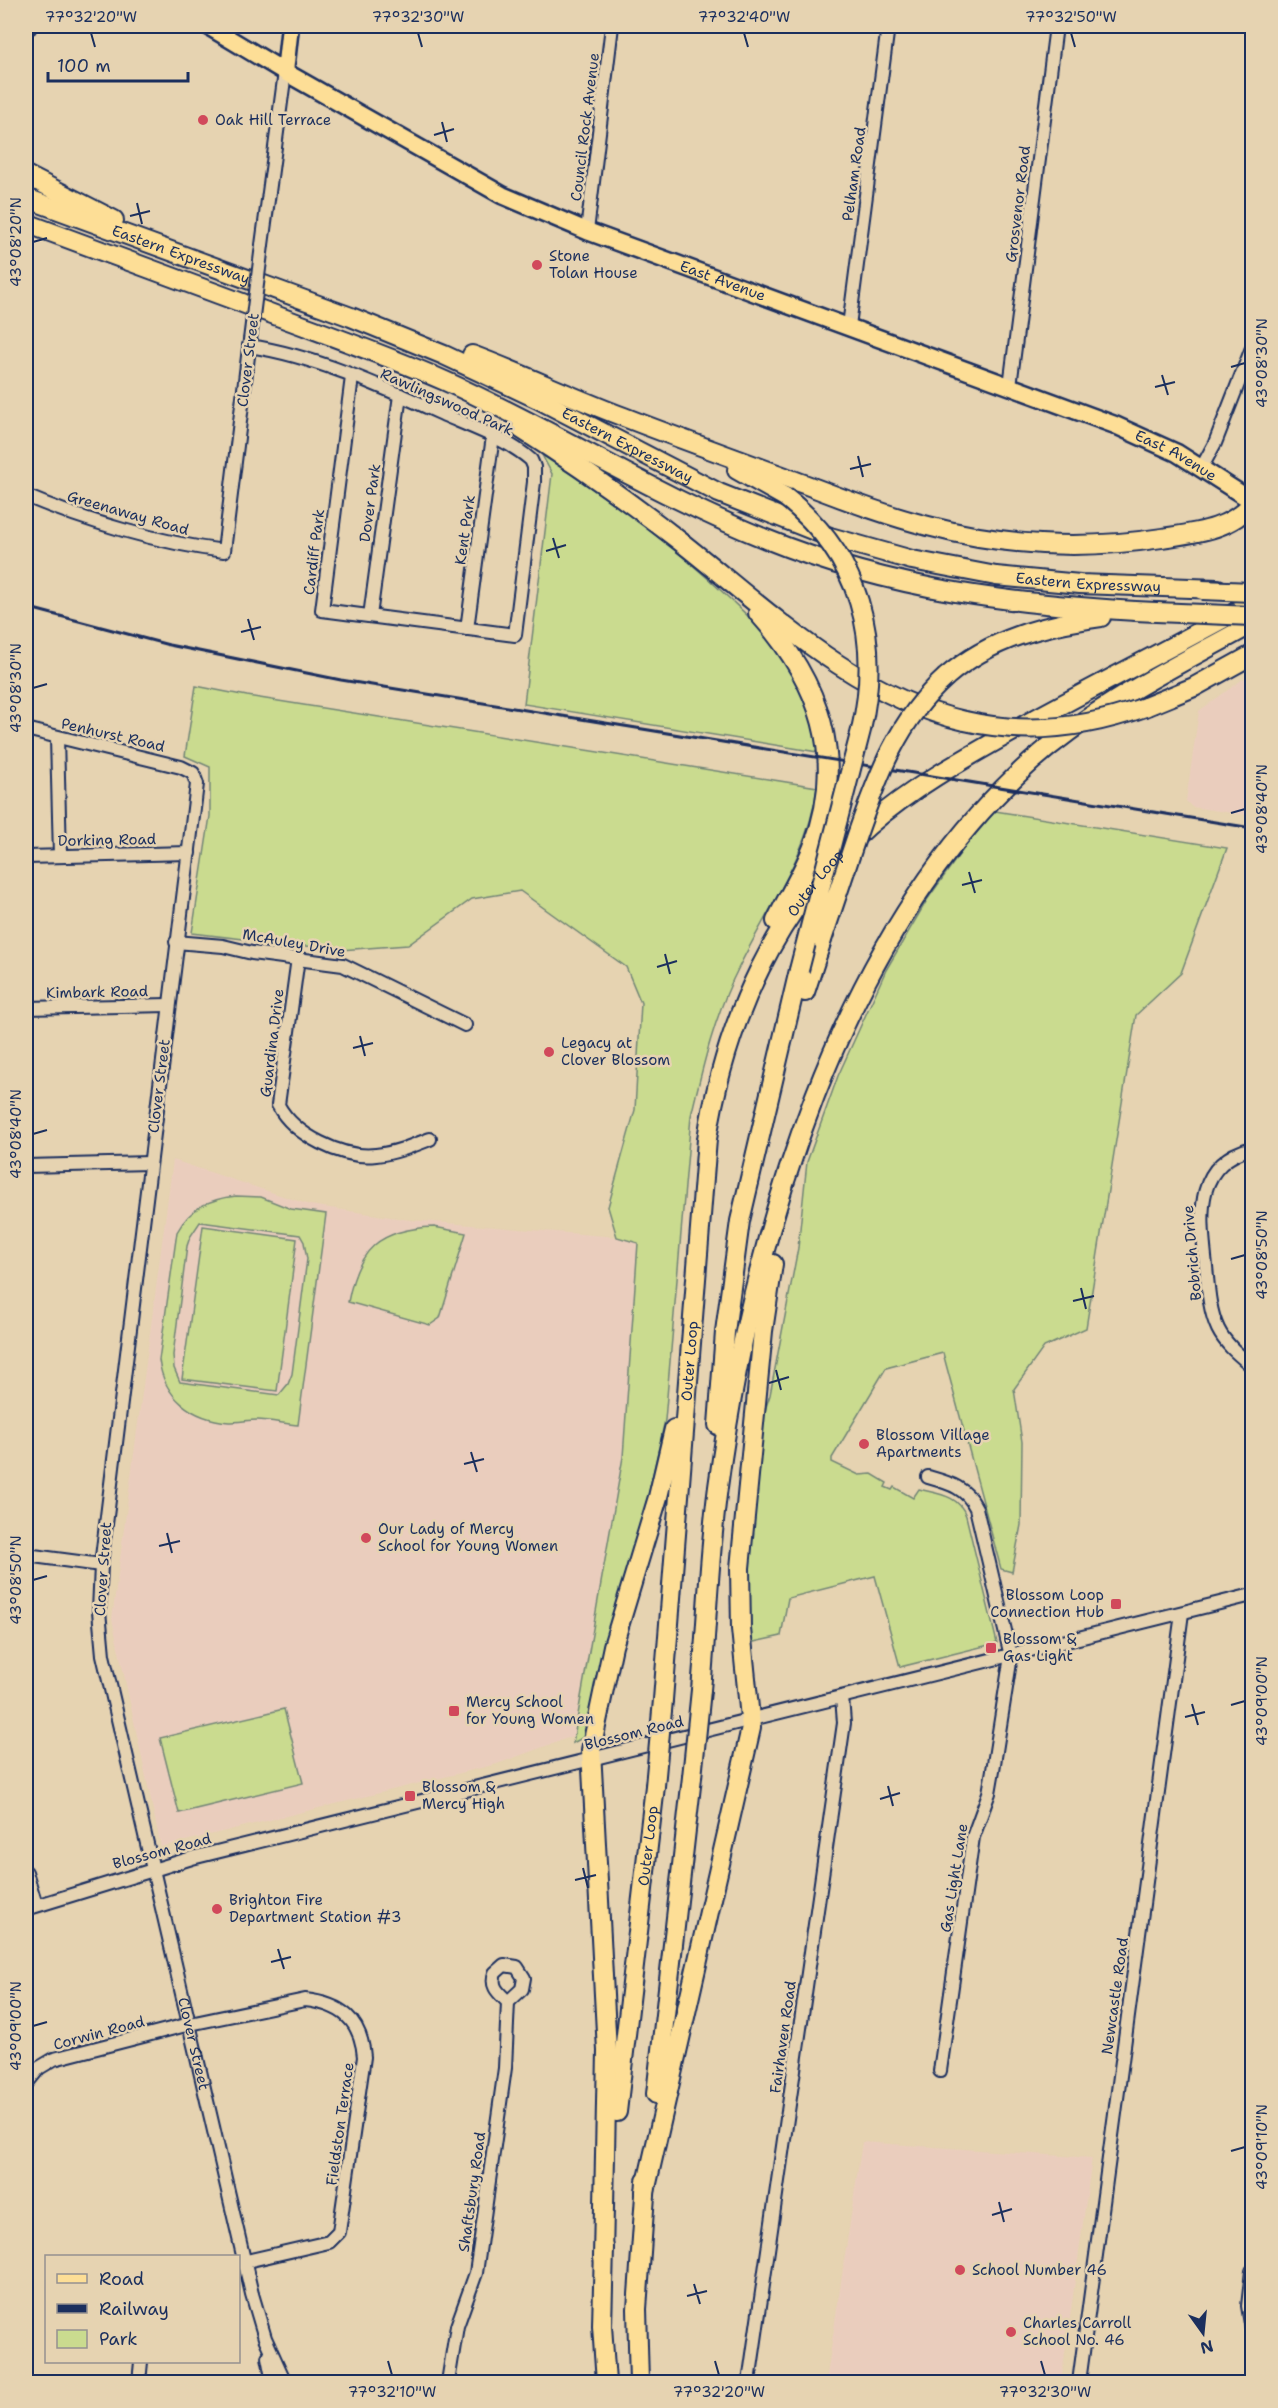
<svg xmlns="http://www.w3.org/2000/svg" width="1278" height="2408" viewBox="0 0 1278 2408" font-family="'Shantell Sans',sans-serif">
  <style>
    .built { fill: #eacdbd }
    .green { fill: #cadb8f; stroke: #728576; stroke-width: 1.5; fill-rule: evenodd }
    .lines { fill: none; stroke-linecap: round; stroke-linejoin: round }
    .minor-casing { stroke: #1b2f5e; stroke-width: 16 }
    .major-casing { stroke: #1b2f5e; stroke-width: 21 }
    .highway-casing { stroke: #1b2f5e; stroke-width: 22 }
    .minor { stroke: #e6d3b1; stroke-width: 12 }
    .major { stroke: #fdde96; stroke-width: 16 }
    .highway { stroke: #fdde96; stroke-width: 18 }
    .rail { stroke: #1b2f5e; stroke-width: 3 }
    .minor-bridge-casing { stroke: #1b2f5e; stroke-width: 16; stroke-linecap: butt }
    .highway-bridge-casing { stroke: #1b2f5e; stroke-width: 22; stroke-linecap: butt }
    .minor-bridge { stroke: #e6d3b1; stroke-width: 12 }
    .highway-bridge { stroke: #fdde96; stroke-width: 18 }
    .ticks { fill: none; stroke: #1b2f5e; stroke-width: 2 }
    .poi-dot { fill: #d1495b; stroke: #e6d3b1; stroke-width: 2 }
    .labels { text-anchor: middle; stroke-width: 5; stroke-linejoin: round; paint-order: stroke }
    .poi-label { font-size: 15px; fill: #1b2f5e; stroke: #e6d3b1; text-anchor: start }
    .street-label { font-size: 15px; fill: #1b2f5e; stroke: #e6d3b1 }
    .neatline { fill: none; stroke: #1b2f5e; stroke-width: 2 }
    .ticks-label { font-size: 15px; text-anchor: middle; fill: #1b2f5e }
  </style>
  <rect width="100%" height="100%" fill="#e6d3b1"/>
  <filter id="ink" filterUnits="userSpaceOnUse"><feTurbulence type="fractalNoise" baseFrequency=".0167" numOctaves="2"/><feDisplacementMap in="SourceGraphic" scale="12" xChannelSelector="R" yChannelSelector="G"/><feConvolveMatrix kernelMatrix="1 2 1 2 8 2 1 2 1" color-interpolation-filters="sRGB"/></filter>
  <g filter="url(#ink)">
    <path class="built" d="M1252,676V816L1192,807L1186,801L1199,711L1243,679Z
      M173,1160L310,1205L410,1220L617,1237L638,1243L623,1457L573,1736L497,1764L161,1847L112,1619Z
      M862,2142L1092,2158L1061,2382H826Z"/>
    <path class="green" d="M542,455C608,498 673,544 730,599C747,615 766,632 780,651C802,681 815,716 818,752L524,704L552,474Z
      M196,686L247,696L817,787C809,854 768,908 739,967C715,1014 703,1065 691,1116L665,1420L647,1501L607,1633L584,1737L573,1743L623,1457L638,1243L617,1237L608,1207L635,1110L641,1003L626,967L520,891L472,899L408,945L340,950L192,933L210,816V767L185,756Z
      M995,811L1227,848L1181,973L1136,1015L1086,1328L1044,1347L1014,1389L1022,1442L1021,1525L1012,1572L1001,1569L943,1353L886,1368L832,1458V1462L859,1475L872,1474L887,1483L885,1487L892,1490L894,1487L913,1498L919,1489C938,1494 959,1495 966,1516L997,1643L900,1667L875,1576L788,1598L781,1636L749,1643L746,1614L759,1428L770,1395L798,1248L807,1162L838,1076L886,970L927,900L964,848Z
      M236,1196L261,1197L291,1209L326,1214L298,1425C285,1424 270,1420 257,1420C248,1420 239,1422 229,1422C192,1419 164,1398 159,1360L177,1232C190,1208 209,1199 236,1196ZM200,1222L300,1235L304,1242L307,1259L292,1374L288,1384L279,1395L180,1382L174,1368L173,1355L187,1246L190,1237Z
      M203,1226L297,1239L277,1391L182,1379Z
      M434,1227L466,1233L440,1318L430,1325L348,1302C358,1248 380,1229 434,1227Z
      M284,1709L303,1783L179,1813L160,1738Z"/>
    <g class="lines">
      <defs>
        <g id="minor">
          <path d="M587,231L612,26"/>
          <path d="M262,245L285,72"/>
          <path d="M849,326L888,26"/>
          <path d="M249,346C317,356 387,389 449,417C477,429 508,440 531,460L534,467V482L515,635L322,610L352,377"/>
          <path d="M1010,386L1056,26"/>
          <path d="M1202,467L1215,443L1252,348"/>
          <path d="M26,496C85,521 159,543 224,551L250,340"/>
          <path d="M370,616L400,395"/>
          <path d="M467,629L493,436"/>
          <path id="s1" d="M26,729L181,767L193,773L197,784L101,1565L99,1611L103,1655L252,2294L265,2338L285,2382"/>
          <path d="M57,738L60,856"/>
          <path d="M26,857L189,853"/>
          <path d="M176,942L223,946L252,953L343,965L465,1025"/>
          <path d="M298,958L278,1105C294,1135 342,1159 376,1155C395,1153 412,1146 430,1139"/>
          <path d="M26,1008L169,1005"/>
          <path d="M1252,1148C1192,1164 1201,1217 1206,1266C1208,1287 1209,1310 1218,1329C1226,1345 1239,1355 1252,1366"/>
          <path d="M26,1166L150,1163"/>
          <path d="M928,1477C949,1483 966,1487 976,1508L1011,1656L993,1770L989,1793L973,1837L940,2071"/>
          <path d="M26,1555L101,1565"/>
          <path d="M26,1872L36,1905"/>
          <path d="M26,1909L192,1858L1252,1595"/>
          <path d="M504,1965L517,1967L524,1978L522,1989L508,2002C499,1993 490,1987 495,1973Z"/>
          <path d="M26,2084L39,2068L54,2059L190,2024L305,2000C341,2004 361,2019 364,2057L339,2232L329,2242L238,2263"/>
          <path d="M1252,2271L1248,2306L1252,2330"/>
          <path d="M268,2357L273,2382"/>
          <path d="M139,2382L141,2362"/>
          <path d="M448,2382L457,2326L476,2273L505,2068L508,2002"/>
          <path d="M749,2382L844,1723L842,1697"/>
          <path d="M1079,2382L1182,1613"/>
        </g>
        <g id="major">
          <path d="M26,26H28"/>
          <path id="s2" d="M208,26L285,72L502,195L587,231L1115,425L1177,453L1252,501"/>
          <path d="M285,72L290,26"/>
        </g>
        <g id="highway">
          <path d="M26,175L114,220"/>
          <path id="s3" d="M26,198L351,317L444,355L538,399L719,493L830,537L912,560L996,576L1080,584L1218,589"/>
          <path d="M26,223C105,252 185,282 264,311C325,334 386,355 445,381C554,430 655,495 766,539C894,591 1019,605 1156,612"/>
          <path d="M472,355C523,374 573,398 624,417C675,437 726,455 777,474C827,492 876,513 928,526C1004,546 1084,550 1162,538C1194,533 1231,530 1252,503"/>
          <path d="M521,429C576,464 630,502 681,542C767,610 856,697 965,721"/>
          <path d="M737,470L785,497"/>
          <path d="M758,613C820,682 847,757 813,847C803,873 788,896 776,921"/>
          <path d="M946,677C991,638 1044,625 1101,617"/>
          <path d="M1145,707L1194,687L1252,655"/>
          <path d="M805,992L822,940"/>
          <path d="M718,1425L725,1332L740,1221L799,970"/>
          <path d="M701,1690C707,1622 709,1554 718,1487C751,1240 839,933 1031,762C1096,704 1177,666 1252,624"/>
          <path id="s4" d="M663,1700L707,1139C725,1021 777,906 868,826C916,784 973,754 1028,723C1103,682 1178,644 1252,603"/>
          <path d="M656,2094L692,1777"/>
          <path id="s5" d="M617,2112L655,1786"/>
          <path d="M645,2192L751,1728L741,1629L740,1568L763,1331L773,1264"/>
          <path d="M604,2247L602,2326L606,2382"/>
          <path d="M603,2258L607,2051L591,1750L613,1646L658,1497L674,1429"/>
          <path d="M639,2382L637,2309L646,2181"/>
        </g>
      </defs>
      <use href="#minor" class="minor-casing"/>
      <use href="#major" class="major-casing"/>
      <use href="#highway" class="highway-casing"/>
      <use href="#minor" class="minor"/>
      <use href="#major" class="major"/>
      <use href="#highway" class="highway"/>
      <path class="rail" d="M26,607L169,645L341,680L1252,828"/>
      <defs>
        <path id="minor-bridge" d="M250,340L262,245"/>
        <path id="highway-bridge" d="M785,497C860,556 882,639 861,730L799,970
          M1202,590L1252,592
          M1156,612L1252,616
          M965,721C1025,735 1087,728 1145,707
          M822,940C834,905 845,870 857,835C878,775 898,720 946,677
          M692,1777L701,1690
          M655,1786L663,1700"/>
      </defs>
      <use href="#minor-bridge" class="minor-bridge-casing"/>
      <use href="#highway-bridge" class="highway-bridge-casing"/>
      <use href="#minor-bridge" class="minor-bridge"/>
      <use href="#highway-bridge" class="highway-bridge"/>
    </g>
  </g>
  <path class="ticks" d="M91,33L95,47M418,33L422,47M744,33L748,47M1071,33L1075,47M442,122L447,142M434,135L454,129M137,203L142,224M130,216L150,211M33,242L47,238M1231,367L1245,363M1162,375L1168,395M1155,387L1175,382M858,456L863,477M850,469L871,464M553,538L559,558M546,551L566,545M248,619L254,640M241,632L261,627M33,688L47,684M1231,813L1245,809M969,872L975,893M962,885L982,880M665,954L670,974M657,967L677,961M360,1036L365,1056M353,1048L373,1043M33,1134L47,1130M1231,1259L1245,1255M1081,1288L1086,1309M1073,1301L1094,1296M776,1370L781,1390M769,1383L789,1377M471,1452L477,1472M464,1464L484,1459M167,1533L172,1553M159,1546L180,1541M33,1580L47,1576M1192,1704L1198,1725M1231,1705L1245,1701M1185,1717L1205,1712M888,1786L893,1806M880,1799L900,1793M583,1868L588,1888M575,1880L596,1875M278,1949L284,1969M271,1962L291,1957M33,2026L47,2022M1231,2151L1245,2147M999,2202L1004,2222M992,2215L1012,2209M694,2284L700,2304M687,2296L707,2291M388,2361L392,2375M715,2361L719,2375M1041,2361L1045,2375"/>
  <g class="poi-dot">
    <circle cx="203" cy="120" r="6"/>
    <circle cx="537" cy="265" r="6"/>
    <circle cx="549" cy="1052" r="6"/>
    <circle cx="864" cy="1444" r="6"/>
    <circle cx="366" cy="1538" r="6"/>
    <rect x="1110" y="1598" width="12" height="12" rx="3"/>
    <rect x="985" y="1642" width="12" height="12" rx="3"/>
    <rect x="448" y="1705" width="12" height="12" rx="3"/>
    <rect x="404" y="1790" width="12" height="12" rx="3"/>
    <circle cx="217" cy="1909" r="6"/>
    <circle cx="960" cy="2270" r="6"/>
    <circle cx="1011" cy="2332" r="6"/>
  </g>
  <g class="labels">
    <g class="poi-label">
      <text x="215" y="125">Oak Hill Terrace</text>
      <text x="549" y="261">Stone<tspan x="549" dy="17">Tolan House</tspan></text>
      <text x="561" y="1048">Legacy at<tspan x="561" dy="17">Clover Blossom</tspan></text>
      <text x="876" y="1440">Blossom Village<tspan x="876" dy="17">Apartments</tspan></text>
      <text x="378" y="1534">Our Lady of Mercy<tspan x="378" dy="17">School for Young Women</tspan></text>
      <text x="1104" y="1600" text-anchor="end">Blossom Loop<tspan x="1104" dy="17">Connection Hub</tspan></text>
      <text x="1003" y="1644">Blossom &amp;<tspan x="1003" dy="17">Gas Light</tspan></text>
      <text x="466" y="1707">Mercy School<tspan x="466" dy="17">for Young Women</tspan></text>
      <text x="422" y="1792">Blossom &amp;<tspan x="422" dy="17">Mercy High</tspan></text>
      <text x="229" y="1905">Brighton Fire<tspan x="229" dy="17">Department Station #3</tspan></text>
      <text x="972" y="2275">School Number 46</text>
      <text x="1023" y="2328">Charles Carroll<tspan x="1023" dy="17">School No. 46</tspan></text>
    </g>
    <g class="street-label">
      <text transform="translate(585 127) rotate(-83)" y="5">Council Rock Avenue</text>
      <text transform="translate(854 174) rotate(-82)" y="5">Pelham Road</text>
      <text transform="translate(1018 204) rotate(-83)" y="5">Grosvenor Road</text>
      <text dy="5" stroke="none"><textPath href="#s3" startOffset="165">Eastern Expressway</textPath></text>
      <text dy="5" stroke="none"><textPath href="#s2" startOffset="576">East Avenue</textPath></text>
      <text transform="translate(248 360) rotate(-83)" y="5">Clover Street</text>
      <text transform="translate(447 402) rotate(24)" y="5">Rawlingswood Park</text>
      <text dy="5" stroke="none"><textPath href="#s3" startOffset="651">Eastern Expressway</textPath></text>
      <text dy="5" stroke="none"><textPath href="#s2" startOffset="1062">East Avenue</textPath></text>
      <text transform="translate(370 503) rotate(-82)" y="5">Dover Park</text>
      <text transform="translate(128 513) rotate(16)" y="5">Greenaway Road</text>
      <text transform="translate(465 530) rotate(-82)" y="5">Kent Park</text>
      <text transform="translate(314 552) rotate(-83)" y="5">Cardiff Park</text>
      <text dy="5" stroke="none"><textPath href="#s3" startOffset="1137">Eastern Expressway</textPath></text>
      <text transform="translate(113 735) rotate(13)" y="5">Penhurst Road</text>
      <text transform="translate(107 840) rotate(-1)" y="5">Dorking Road</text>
      <text dy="5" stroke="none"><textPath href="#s4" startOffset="844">Outer Loop</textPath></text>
      <text transform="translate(294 943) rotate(10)" y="5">McAuley Drive</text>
      <text transform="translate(97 992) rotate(-1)" y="5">Kimbark Road</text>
      <text transform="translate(272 1043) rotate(-83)" y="5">Guardina Drive</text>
      <text transform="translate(159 1086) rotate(-83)" y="5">Clover Street</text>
      <text transform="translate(1192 1253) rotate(-95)" y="5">Bobrich Drive</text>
      <text dy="5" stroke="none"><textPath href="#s4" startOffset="340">Outer Loop</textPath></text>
      <text transform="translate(103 1569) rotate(-86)" y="5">Clover Street</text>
      <text transform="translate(634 1733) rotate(-14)" y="5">Blossom Road</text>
      <text dy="5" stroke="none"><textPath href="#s5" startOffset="268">Outer Loop</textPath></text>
      <text transform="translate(162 1851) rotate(-15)" y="5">Blossom Road</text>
      <text transform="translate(954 1878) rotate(-81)" y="5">Gas Light Lane</text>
      <text transform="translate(1115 1996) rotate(-82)" y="5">Newcastle Road</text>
      <text transform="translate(99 2033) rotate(-15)" y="5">Corwin Road</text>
      <text transform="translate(783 2037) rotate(-82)" y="5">Fairhaven Road</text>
      <text dy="5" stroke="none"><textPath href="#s1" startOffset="1461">Clover Street</textPath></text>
      <text transform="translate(340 2124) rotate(-82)" y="5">Fieldston Terrace</text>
      <text transform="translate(472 2192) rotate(-82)" y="5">Shaftsbury Road</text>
    </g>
  </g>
  <rect width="1278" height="2408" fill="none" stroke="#e6d3b1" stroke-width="66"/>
  <rect x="45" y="2255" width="195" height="108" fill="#e6d3b1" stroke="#959190" stroke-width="1.5"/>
  <rect x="57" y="2274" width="30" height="9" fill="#fdde96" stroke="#959190" stroke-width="1.5"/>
  <text x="99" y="2285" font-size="18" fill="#1b2f5e">Road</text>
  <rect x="57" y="2304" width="30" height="9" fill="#1b2f5e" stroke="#959190" stroke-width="1.5"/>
  <text x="99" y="2315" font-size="18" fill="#1b2f5e">Railway</text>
  <rect x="57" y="2330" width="30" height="18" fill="#cadb8f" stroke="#959190" stroke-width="1.5"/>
  <text x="99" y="2345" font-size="18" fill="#1b2f5e">Park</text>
  <g transform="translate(1203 2333) rotate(165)" stroke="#e6d3b1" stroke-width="4.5" paint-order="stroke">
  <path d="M0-4.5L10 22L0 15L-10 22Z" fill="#1b2f5e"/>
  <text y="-9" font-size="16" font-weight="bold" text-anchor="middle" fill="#1b2f5e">N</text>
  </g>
  <path d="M48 72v9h140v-9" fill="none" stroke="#1b2f5e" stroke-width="3"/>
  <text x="57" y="72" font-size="18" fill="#1b2f5e" stroke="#e6d3b1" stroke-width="4.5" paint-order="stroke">100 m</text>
  <rect x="33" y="33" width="1212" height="2342" class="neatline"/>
  <g class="ticks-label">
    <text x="91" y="22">77°32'20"W</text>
    <text x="418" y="22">77°32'30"W</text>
    <text x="744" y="22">77°32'40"W</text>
    <text x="1071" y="22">77°32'50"W</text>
    <text transform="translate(16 242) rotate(-90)" y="5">43°08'20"N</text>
    <text transform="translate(1262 363) rotate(-90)" y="5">43°08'30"N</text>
    <text transform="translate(16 688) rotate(-90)" y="5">43°08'30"N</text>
    <text transform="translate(1262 809) rotate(-90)" y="5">43°08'40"N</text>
    <text transform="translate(16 1134) rotate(-90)" y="5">43°08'40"N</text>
    <text transform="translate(1262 1255) rotate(-90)" y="5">43°08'50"N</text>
    <text transform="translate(16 1580) rotate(-90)" y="5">43°08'50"N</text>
    <text transform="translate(1262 1701) rotate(-90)" y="5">43°09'00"N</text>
    <text transform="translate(16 2026) rotate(-90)" y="5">43°09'00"N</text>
    <text transform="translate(1262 2147) rotate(-90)" y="5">43°09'10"N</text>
    <text x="392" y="2397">77°32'10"W</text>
    <text x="719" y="2397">77°32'20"W</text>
    <text x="1045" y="2397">77°32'30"W</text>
  </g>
</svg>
